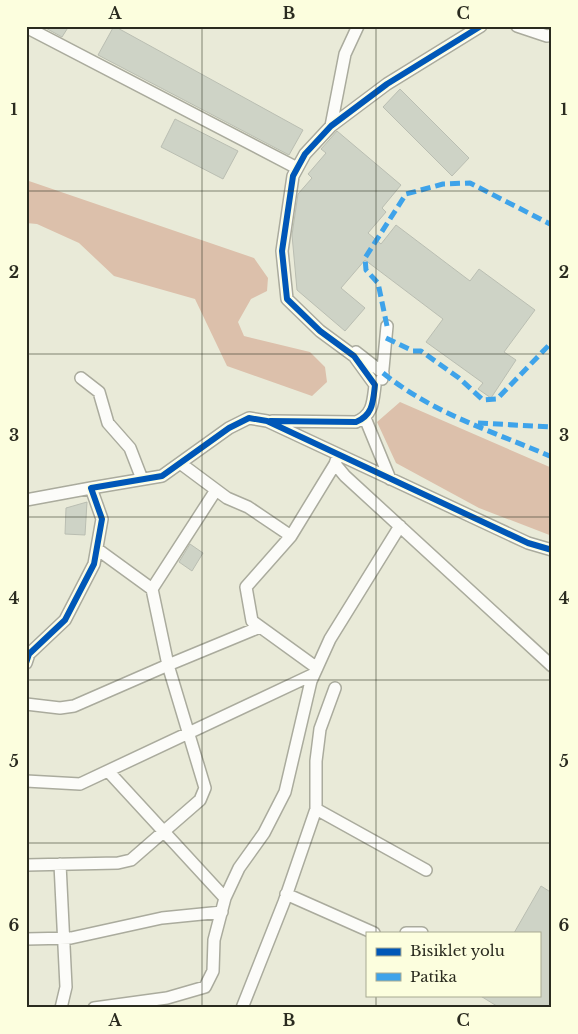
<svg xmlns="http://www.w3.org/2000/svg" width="578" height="1034" viewBox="0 0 578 1034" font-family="'Libre Baskerville',serif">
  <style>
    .forest { fill: #dcc0ab }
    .building { fill: #ced3c6; stroke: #babeb2 }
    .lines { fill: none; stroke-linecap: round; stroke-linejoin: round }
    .minor-casing { stroke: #aaab9d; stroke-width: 14 }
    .minor { stroke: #fcfcf9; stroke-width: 11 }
    .quiet { stroke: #3ea3ea; stroke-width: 5; stroke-dasharray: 10 5; stroke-linecap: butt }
    .cycleway-casing { stroke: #fcfede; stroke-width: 9 }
    .cycleway { stroke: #0057b8; stroke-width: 6 }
    .grid { fill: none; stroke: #2a2b1f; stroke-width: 1; stroke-opacity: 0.55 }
    .neatline { fill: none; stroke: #2a2b1f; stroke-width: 2 }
    .grid-label { font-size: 16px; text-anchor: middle; font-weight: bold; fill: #2a2b1f }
  </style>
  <rect width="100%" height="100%" fill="#e9ead8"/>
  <path class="forest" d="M26,180L254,258L268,278L267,291L251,299L238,322L244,336L310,352L325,367L327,382L312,396L227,366L195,299L114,276L79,243L37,224L26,223Z
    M400,402L552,468V536L479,508L396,463L377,422Z"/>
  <path class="building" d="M42,26H69L62,37Z
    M114,26L303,130L289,155L98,55Z
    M400,89L469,158L452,176L383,107Z
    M175,119L238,151L223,179L161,147Z
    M337,131L401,185L382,208L386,212L368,233L381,244L396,225L470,281L479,269L535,310L504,352L516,360L491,398L478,389L483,383L426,342L443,319L365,260L341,288L365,308L345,331L297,290L292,235L298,194L312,178L308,174L326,153L321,149Z
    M87,502L85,535L65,534L66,508Z
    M190,544L203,553L192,571L179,562Z
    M541,886L552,893V1008H500L479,995H539V933H514Z"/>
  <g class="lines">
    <defs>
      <path id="minor" d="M517,26L547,36L552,35
        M26,27L297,168
        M331,126L345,54L358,26
        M356,352L383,373
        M81,378L99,392L108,423L130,448L142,479
        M382,379L387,326
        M365,418L390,479
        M272,421L356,422C373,415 373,402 375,385L354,356L320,331L287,299L282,251L293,176L305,154L331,126L387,84L481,26
        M338,455L335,464L345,476L552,666
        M180,463L227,498L248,507L291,536
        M26,500L91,488
        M152,589L216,490
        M26,663L29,654L65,620L94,564L102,519L91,488L162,476L229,428L249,418L267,421L528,543L552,550
        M317,668L252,621L246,587L291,536L335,464
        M26,704L60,708L74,706L168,665L152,589L97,549
        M108,771L225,898
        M26,781L80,784L314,674
        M316,809L426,870
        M60,864L66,987L61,1008
        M26,865L118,863L131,860L200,800L205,788L168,665L260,627
        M286,894L374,933
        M406,933H422
        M26,939L71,938L162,918L222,912
        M94,1008L167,998L205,987L213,971L214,940L225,898L239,868L264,833L285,792L311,681L330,639L400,526
        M242,1008L284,902L316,809V761L320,729L335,688"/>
    </defs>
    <use href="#minor" class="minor-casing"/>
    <use href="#minor" class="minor"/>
    <path class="quiet" d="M387,326L378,283L366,270L365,258L406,194L443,184L470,183L552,225
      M386,338L413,351H421L459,378L483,400L497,399L552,342
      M383,373C434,414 492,431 552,457
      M478,423L552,427"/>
    <defs>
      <path id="cycleway" d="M270,421L356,422C373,415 373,402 375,385L354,356L320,331L287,299L282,251L293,176L305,154L331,126L387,84L481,26
        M26,663L29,654L65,620L94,564L102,519L91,488L162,476L229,428L249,418L267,421L528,543L552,550"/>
    </defs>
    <use href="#cycleway" class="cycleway-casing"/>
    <use href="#cycleway" class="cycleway"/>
  </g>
  <path class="grid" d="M202,26V1008M376,26V933M26,191H552M26,354H552M26,517H552M26,680H552M26,843H552M376,995V1008"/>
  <rect width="578" height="1034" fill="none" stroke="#fcfede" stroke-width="55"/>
  <rect x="366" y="932" width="175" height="65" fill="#fcfede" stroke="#a8aa92"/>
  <rect x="376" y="948" width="25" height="8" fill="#0057b8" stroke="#a8aa92"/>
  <text x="410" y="956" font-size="15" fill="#2a2b1f">Bisiklet yolu</text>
  <rect x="376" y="973" width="25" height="8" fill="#3ea3ea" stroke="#a8aa92"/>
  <text x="410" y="982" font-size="15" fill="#2a2b1f">Patika</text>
  <rect x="28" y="28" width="522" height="978" class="neatline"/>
  <g class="grid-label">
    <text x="115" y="19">A</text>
    <text x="289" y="19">B</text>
    <text x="463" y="19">C</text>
    <text x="14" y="115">1</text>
    <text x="564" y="115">1</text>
    <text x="14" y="278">2</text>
    <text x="564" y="278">2</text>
    <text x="14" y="441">3</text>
    <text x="564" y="441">3</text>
    <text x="14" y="604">4</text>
    <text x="564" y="604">4</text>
    <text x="14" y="767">5</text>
    <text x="564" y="767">5</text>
    <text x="14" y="931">6</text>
    <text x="564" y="931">6</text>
    <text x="115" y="1026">A</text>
    <text x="289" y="1026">B</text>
    <text x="463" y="1026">C</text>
  </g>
</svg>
